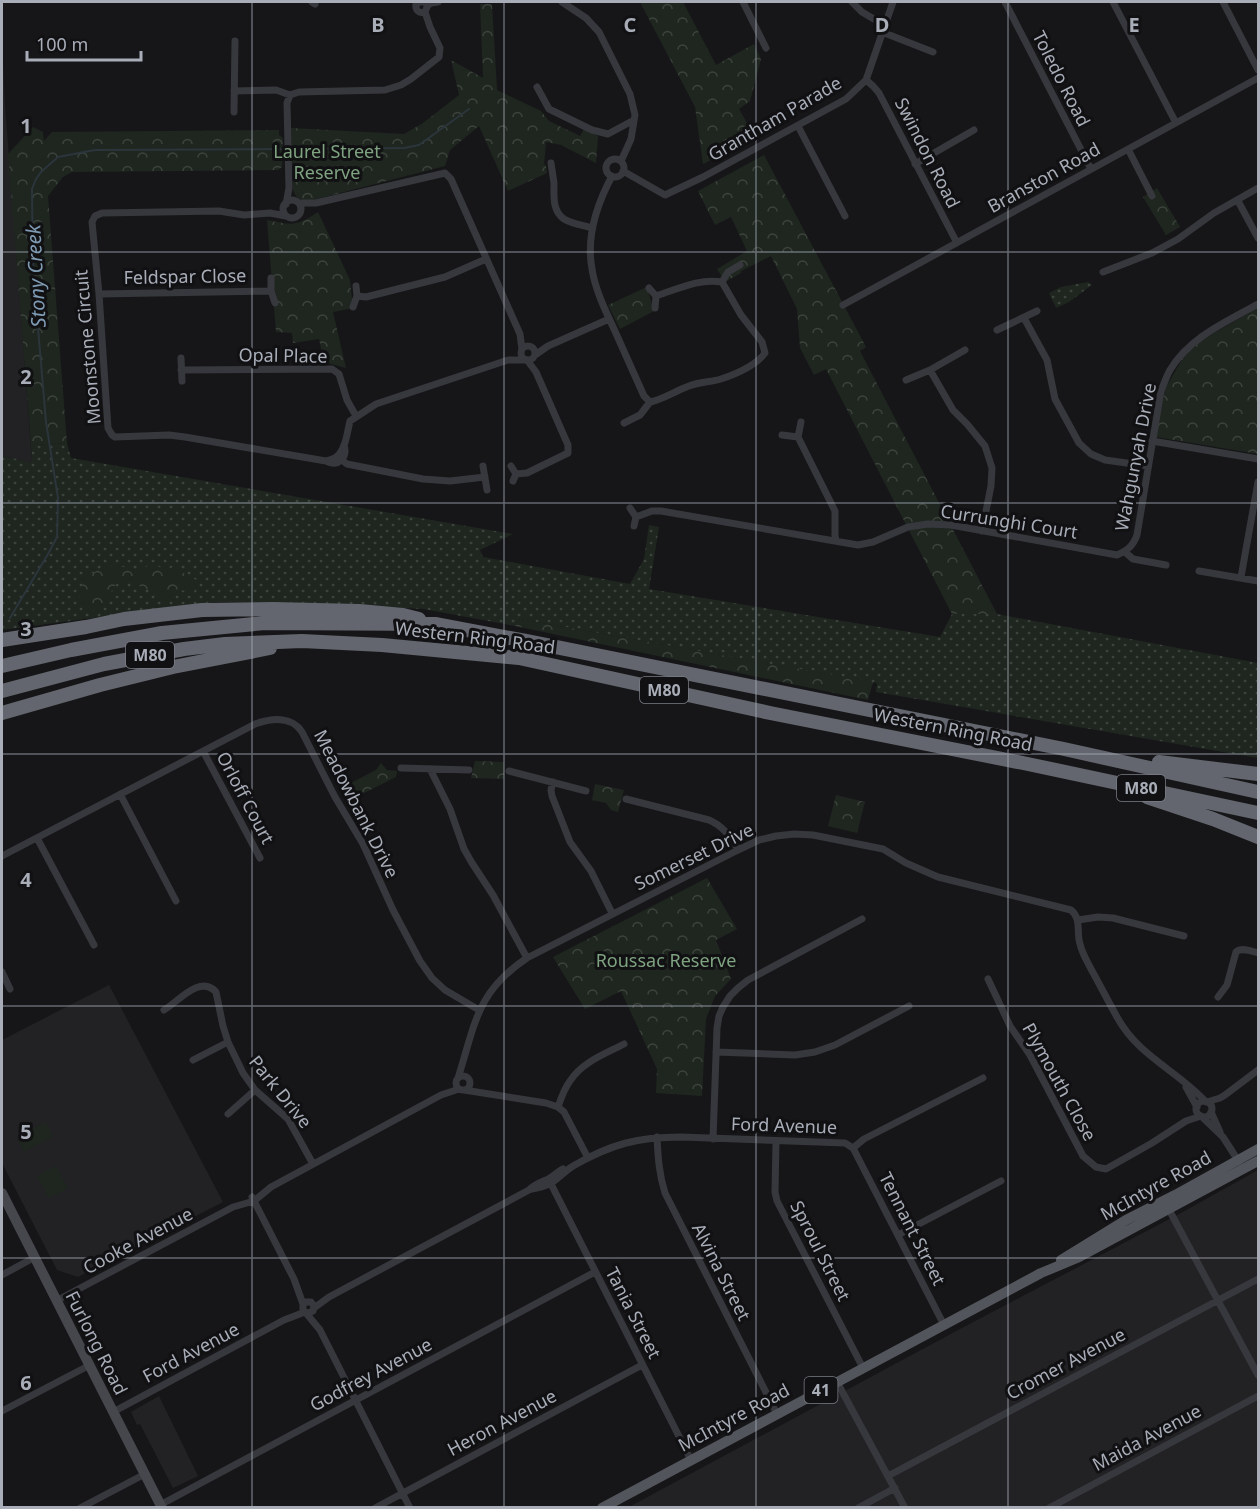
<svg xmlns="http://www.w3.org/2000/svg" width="1260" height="1509" viewBox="0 0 1260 1509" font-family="'Noto Sans',sans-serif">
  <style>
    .built { fill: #222225 }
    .grass { fill: url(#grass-dots) }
    .forest { fill: url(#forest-crowns) }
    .pitch { fill: #1e261f }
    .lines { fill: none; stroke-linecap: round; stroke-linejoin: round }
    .stream { stroke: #2c353c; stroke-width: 2 }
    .street { stroke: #37383d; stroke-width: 7 }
    .secondary { stroke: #45474d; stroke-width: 10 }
    .primary { stroke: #53555c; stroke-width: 10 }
    .highway { stroke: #63666e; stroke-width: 14 }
    .grid { fill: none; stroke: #a8adb8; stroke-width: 1.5; stroke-opacity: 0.55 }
    .labels { text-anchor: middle; stroke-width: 6; stroke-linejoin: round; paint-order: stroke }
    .shield { fill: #111113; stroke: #7b7e86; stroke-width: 1.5 }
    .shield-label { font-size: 16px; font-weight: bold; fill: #a8adb8 }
    .street-label { font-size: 18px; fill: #a8adb8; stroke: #111113 }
    .park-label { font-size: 18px; fill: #7fa381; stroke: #111113 }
    .water-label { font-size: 20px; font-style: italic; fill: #7f9bb3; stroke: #111113 }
    .grid-label { font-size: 20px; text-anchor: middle; font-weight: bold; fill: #a8adb8; stroke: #111113; stroke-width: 6; stroke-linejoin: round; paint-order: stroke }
  </style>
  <defs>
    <pattern id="grass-dots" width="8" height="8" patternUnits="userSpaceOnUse" patternTransform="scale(1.5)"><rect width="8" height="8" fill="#1e261f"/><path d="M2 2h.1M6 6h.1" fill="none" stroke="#3c433d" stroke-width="1.8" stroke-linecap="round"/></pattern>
    <pattern id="forest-crowns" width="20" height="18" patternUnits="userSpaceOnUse" patternTransform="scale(1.5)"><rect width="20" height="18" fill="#1e261f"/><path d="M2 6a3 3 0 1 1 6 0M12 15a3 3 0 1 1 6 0" fill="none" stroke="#3c433d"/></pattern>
  </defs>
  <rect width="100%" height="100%" fill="#161618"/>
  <path class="built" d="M2,39L5,105L32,462L2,456Z
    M109,985L223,1202L78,1277L57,1270L2,1163V1040Z
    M1258,1170V1507L627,1508L960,1329L1181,1213Z
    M159,1396L198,1476L173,1488L140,1424L137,1425L131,1412Z"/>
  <path class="grass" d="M1088,282L1092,285L1069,302L1056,308L1049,293L1061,287Z
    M67,443L71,458L513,534L480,550L483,557L630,584L644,559L649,525L659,527L649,589L940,637L952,614H997L1258,663V758L876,692L877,683L520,619L515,626L423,609L277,602H214L2,630V456L32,462L31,445Z"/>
  <path class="forest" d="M640,2H683L716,65L754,44L761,59L750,101L739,109L755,137L703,164L695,107Z
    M480,4H492L497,90L541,111L549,121L580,136L584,129L598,136L596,163L561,145L546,142L544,164L546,166L547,173L508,191L479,126L450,150L445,166L309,201C302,200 296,199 293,190L291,128L404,134L423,123L459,95L451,60L483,78Z
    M33,127L43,132L44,141L52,132L279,130V135L283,138L282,167L278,170L72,172L63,177L48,196L67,443L31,445L8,154Z
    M764,155L866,347L860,351L997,614H952L826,369L814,375L800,348L797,309L771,256L741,271V273L725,282L717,269L747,251L731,217L715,225L698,191Z
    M1157,188L1180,227L1166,235L1143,197Z
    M318,212L350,280L353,308L333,312L346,368L324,362L319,339L293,343L292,333L276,332L267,220C292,225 296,227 318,212Z
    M647,287L654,311L620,329L608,305Z
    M1258,308V454L1156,437L1165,389L1184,356L1200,341Z
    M151,563L166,570L173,567L198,581L194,592L179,590L166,599L132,582L118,581L107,599L104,608L84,612L79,599L84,578C108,564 113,561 139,573Z
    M520,619L873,682L868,700L515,626Z
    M475,761L504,762V779L471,778Z
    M381,763L387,770L397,771L396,777L348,801L341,788L376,770Z
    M595,784L624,790L618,812L611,810L606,803L592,800Z
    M836,795L865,802L857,833L828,826Z
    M707,878L737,929L716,940L731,979L715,996L706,1019L702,1096L656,1093L657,1069L621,991L585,1009L553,957Z"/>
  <path class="pitch" d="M46,1122L53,1136L24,1152L17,1137Z
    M56,1166L68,1188L49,1198L37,1176Z"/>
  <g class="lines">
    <path class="stream" d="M294,149L404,148L419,145L469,109
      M10,618L48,554L57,537L58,498L46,422L33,269L32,189L36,179L41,172L58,157L95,150L283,149"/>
    <path class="street" d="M312,2L315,4
      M420,2L416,4C415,10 419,14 425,12L427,7V4L424,2
      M562,2L586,18L599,32L630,94L635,115L631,139L621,161
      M743,2L766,48
      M852,2L862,12L884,25L887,34L933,52
      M1005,2L1091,169
      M1113,2L1176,123
      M1223,2L1258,70
      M427,6L431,3L438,2
      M866,80L873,86L879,93L957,243
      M537,87L549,109L592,130L608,134L634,120
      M234,91L276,90L290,95
      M234,112L235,41
      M798,126L845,216
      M1128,149L1152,196
      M606 168a9 9 0 1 1 18 0a9 9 0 1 1-18 0Z
      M551,163C552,170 553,176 554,183C554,195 552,211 564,219C572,224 583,225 592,228
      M915,164L974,130
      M623,171L665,195L703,177L846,99L866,80L893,2
      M612,176C597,204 586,237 592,269C595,289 605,310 614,329C624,351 634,374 644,396L650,402C664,399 675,391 689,386C699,382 711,382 721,379C736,374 756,365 765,353L762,342L741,315L722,282
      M283 209a9 9 0 1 1 18 0a9 9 0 1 1-18 0Z
      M1238,201L1258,238
      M299,203H316L445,173L451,179L520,334L522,349
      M286,204L289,188L287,103L290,95L299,92L385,90L401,85L411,79L439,57L440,48L430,27L425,12
      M286,216L270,213L244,215L219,211L102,213L95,216L92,222L99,294L108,428L112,435L115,437L169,435L185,437L326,461C338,468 348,457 344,445
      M1103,272L1152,253L1178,239L1214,213L1258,188
      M271,278V291L275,303
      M722,282L728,272L740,265
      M649,288L656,296L655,308
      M99,294L271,291
      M357,296L366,297L445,277L486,259
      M656,296C678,289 699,278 722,282
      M843,305L1258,78
      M353,307L357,296L356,286
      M1024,318L1047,360L1055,399L1079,443L1091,454L1105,460L1148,466
      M997,330L1037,311
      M521 353a7 7 0 1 1 14 0a7 7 0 1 1-14 0Z
      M535,355L548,346L609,319
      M181,358L182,381
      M181,370L332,369L339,374L347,400L356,416
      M930,370L953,410L967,424L985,446L992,468L991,486L982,531
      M906,380L930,370L965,350
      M624,423L640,415L650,402
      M782,435L798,437L801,422
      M798,437L835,511V535L836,541
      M1152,441L1258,459
      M339,458L347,464L423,479L450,481L485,477
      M326,461C329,460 333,459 335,458C346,451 347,432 350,421L376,404L508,360H525
      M483,466L487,490
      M511,466L516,474L513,481
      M516,474L527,473L568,453V445L536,372L527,360
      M630,508L636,517L634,526
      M636,517L652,511H661L858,545L873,542L908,527L928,524L951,525L1117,555C1128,550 1133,546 1137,535L1161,391C1164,384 1166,377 1170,370C1190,337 1226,322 1258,304
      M1125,552L1133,559L1166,565
      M1199,571L1258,581
      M1241,577L1258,482
      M203,751L260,858
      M401,768L469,770
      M430,769L450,809L464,849L472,863L493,895L527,958
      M509,771L586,791
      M553,782L551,790L552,796L570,842L591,871L612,913
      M120,794L176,901
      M626,799L709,820C723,826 731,836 738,850
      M37,838L94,945
      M2,856L255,724C272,718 292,716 302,732L335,797L363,844L393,910L420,961L432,978L445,990L479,1010
      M1078,920L1098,917L1113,918L1184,936
      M2,972L10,989
      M988,979L1010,1026L1030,1055L1083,1156L1096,1167L1106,1169L1152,1143L1186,1121L1201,1116
      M1218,997L1227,985L1236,952C1242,947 1251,951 1258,953
      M164,1010C178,1002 200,974 216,992L223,1026L228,1042L243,1073L255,1090L288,1119L313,1164
      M716,1052L795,1055L815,1052L835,1045L909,1006
      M193,1060L228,1042
      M456 1083a7 7 0 1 1 14 0a7 7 0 1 1-14 0Z
      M458,1078C475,1025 476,992 527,958L738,850L759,840L776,836L794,834L813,835L883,849L906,863L938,877L1071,910C1082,919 1076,932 1080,944C1082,953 1087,961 1091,969C1100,985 1108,1001 1117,1017C1139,1057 1177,1070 1206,1102
      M1186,1087L1197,1107
      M464,1090L546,1103L558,1107L564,1112L588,1158
      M1196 1109a8 8 0 1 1 16 0a8 8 0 1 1-16 0Z
      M1207,1102L1220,1098L1225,1095L1258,1070
      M558,1107C561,1098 564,1089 570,1081C582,1062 605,1054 624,1044
      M1211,1112L1220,1132
      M228,1114L255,1090
      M1202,1117L1223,1137L1239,1162
      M657,1137C658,1157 659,1174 665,1193L777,1414
      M713,1139L717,1028L719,1016L723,1007L730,996L738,988L748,980L862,919
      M776,1141L775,1192L777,1201L863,1368
      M853,1148L944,1325
      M550,1182L691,1460
      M529,1190C536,1188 545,1187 551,1183C559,1178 565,1171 573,1166C611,1144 638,1137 681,1137L845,1143L853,1148L864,1139L983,1078
      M252,1197L294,1279L303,1304V1310L305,1312L308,1313L313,1311L314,1306L311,1302H306L303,1304
      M1167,1206L1258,1375
      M898,1235L1001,1181
      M2,1275L35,1257
      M56,1301L233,1207L254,1201L271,1187L441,1095L459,1089
      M314,1308L329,1297L529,1190C535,1184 539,1183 546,1180C552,1178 557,1172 563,1169
      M306,1313L320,1330L410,1508
      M837,1382L905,1508
      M2,1411L90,1365
      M113,1412L284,1320L305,1312
      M888,1476L1258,1279
      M160,1505L595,1272
      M80,1508L145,1474
      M375,1508L642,1365
      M858,1508L895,1488
      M1049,1508L1258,1396"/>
    <path class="secondary" d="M2,1193L162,1508"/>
    <path class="primary" d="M1061,1260L1126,1220L1175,1195L1258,1149
      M602,1508L1041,1273L1077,1258L1258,1161"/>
    <path class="highway" d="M2,640L86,627L124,619L202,610L274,609L359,611L403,615L419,619
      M2,666L71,650L162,633L265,623L435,624L526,641L1064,749L1258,792
      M2,691L104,664L184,649L225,644L302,641L382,645L519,658L770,713L1023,763L1258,813
      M2,713L100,685L173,667L270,648
      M1159,762L1258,774
      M1147,797L1213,819L1258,837"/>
  </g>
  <path class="grid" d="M252,2V1508M504,2V1508M756,2V1508M1008,2V1508M2,252H1258M2,503H1258M2,754H1258M2,1006H1258M2,1258H1258"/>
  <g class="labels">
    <g class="shield">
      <rect x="126" y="642" width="48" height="26" rx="4.5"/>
      <rect x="640" y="677" width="48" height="26" rx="4.5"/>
      <rect x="1117" y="775" width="48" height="26" rx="4.5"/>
      <rect x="804.5" y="1377" width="33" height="26" rx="4.5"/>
    </g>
    <g class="shield-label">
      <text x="150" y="661">M80</text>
      <text x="664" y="696">M80</text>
      <text x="1141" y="794">M80</text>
      <text x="821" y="1396">41</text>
    </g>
    <g class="street-label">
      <text transform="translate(1061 79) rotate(63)" y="6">Toledo Road</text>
      <text transform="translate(775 119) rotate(-30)" y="6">Grantham Parade</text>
      <text transform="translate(927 153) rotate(63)" y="6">Swindon Road</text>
      <text transform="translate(1044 178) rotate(-29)" y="6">Branston Road</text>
      <text transform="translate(185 277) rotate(-1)" y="6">Feldspar Close</text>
      <text transform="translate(88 347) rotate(-95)" y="6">Moonstone Circuit</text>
      <text transform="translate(283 356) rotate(1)" y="6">Opal Place</text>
      <text transform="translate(1136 457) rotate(-79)" y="6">Wahgunyah Drive</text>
      <text transform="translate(1009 522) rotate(9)" y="6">Currunghi Court</text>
      <text transform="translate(475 638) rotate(7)" y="6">Western Ring Road</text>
      <text transform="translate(953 730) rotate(11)" y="6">Western Ring Road</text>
      <text transform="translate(245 798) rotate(62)" y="6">Orloff Court</text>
      <text transform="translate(356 804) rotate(63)" y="6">Meadowbank Drive</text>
      <text transform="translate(694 857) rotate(-26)" y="6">Somerset Drive</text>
      <text transform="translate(1059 1082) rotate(61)" y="6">Plymouth Close</text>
      <text transform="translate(280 1092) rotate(51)" y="6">Park Drive</text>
      <text transform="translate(784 1126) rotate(2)" y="6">Ford Avenue</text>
      <text transform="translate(1156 1186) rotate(-29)" y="6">McIntyre Road</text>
      <text transform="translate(912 1229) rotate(63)" y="6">Tennant Street</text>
      <text transform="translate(138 1241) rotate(-28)" y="6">Cooke Avenue</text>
      <text transform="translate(820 1251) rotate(63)" y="6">Sproul Street</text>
      <text transform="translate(721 1272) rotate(63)" y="6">Alvina Street</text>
      <text transform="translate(633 1313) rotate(63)" y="6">Tania Street</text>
      <text transform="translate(96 1343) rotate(63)" y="6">Furlong Road</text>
      <text transform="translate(191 1353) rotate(-28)" y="6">Ford Avenue</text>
      <text transform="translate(1066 1364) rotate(-28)" y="6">Cromer Avenue</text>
      <text transform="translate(371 1375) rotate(-28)" y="6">Godfrey Avenue</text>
      <text transform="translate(734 1418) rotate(-28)" y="6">McIntyre Road</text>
      <text transform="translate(502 1423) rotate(-28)" y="6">Heron Avenue</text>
      <text transform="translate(1147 1438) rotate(-28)" y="6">Maida Avenue</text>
    </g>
    <g class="park-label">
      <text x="327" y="158">Laurel Street<tspan x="327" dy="21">Reserve</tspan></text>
      <text x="666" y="967">Roussac Reserve</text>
    </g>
    <g class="water-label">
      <text transform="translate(36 276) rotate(-93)" y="7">Stony Creek</text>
    </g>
  </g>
  <g class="grid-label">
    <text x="378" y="32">B</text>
    <text x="630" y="32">C</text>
    <text x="882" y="32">D</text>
    <text x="1134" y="32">E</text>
    <text x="26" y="133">1</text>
    <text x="26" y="384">2</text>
    <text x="26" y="636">3</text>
    <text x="26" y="887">4</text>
    <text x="26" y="1139">5</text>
    <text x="26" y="1390">6</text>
  </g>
  <rect width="1260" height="1509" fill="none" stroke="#a8adb8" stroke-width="6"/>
  <path d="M27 51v9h114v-9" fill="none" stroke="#a8adb8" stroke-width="3"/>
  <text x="36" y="51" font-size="18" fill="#a8adb8" stroke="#111113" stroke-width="4.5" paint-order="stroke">100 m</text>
</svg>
